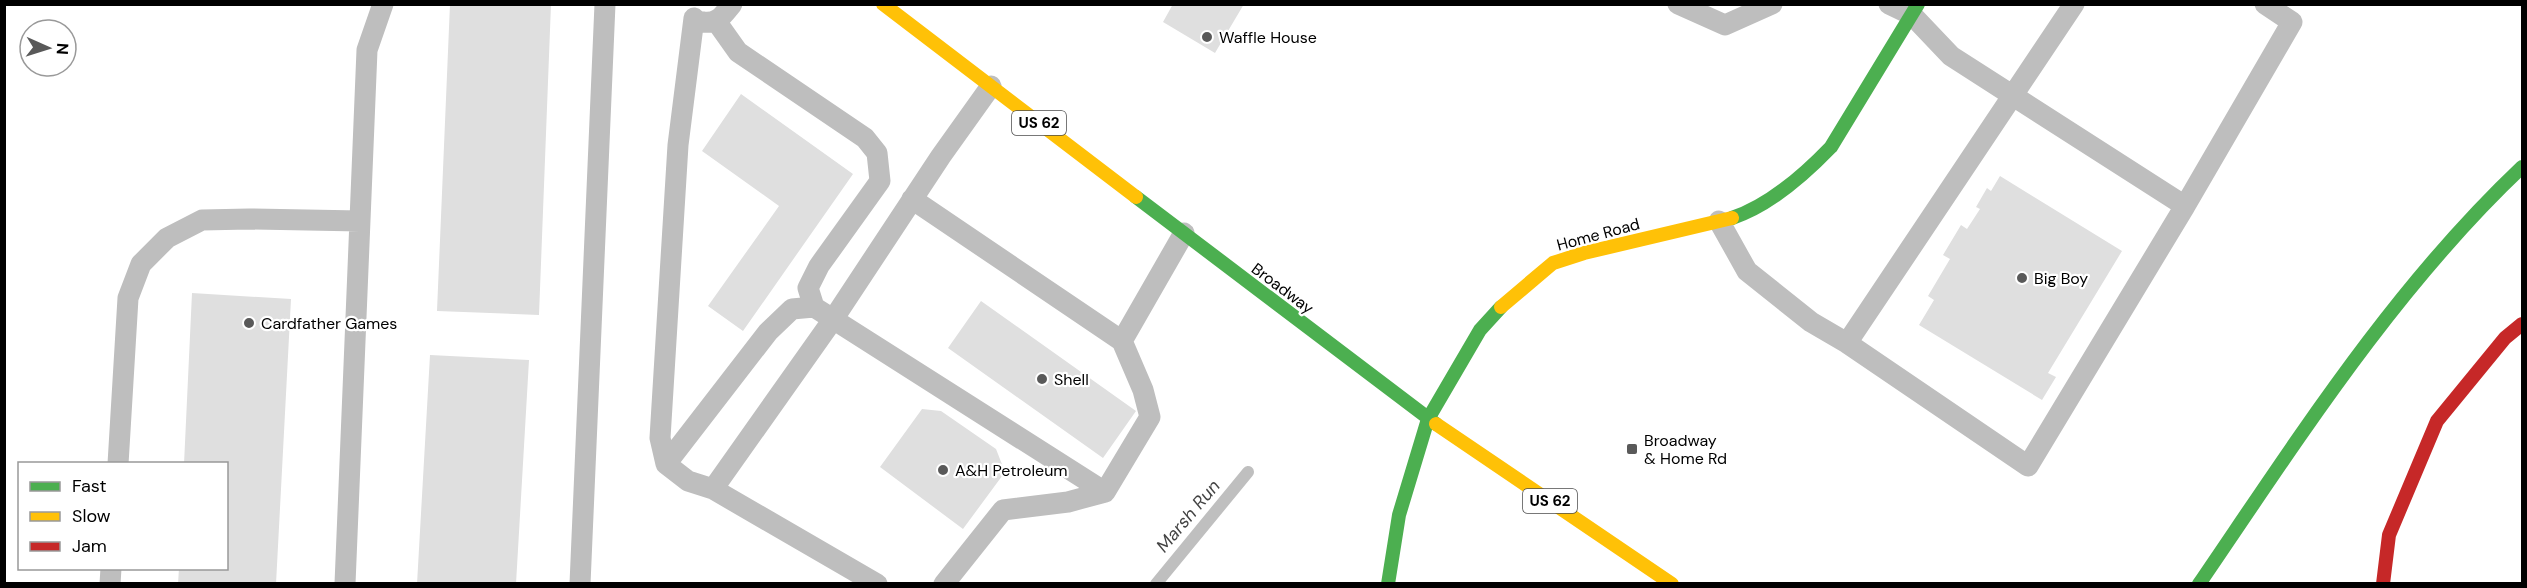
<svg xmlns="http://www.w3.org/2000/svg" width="2527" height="588" viewBox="0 0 2527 588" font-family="'DM Sans',sans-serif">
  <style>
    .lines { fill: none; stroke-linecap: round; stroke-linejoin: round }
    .stream { stroke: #bfbfbf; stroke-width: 12 }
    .building { fill: #dfdfdf }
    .lane { stroke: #bebebe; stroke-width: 21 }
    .fast { stroke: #4caf50; stroke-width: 14 }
    .slow { stroke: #ffc107; stroke-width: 14 }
    .jam { stroke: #c62828; stroke-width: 14 }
    .poi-dot { fill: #595959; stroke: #fff; stroke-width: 2 }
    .labels { text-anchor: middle; stroke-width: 4.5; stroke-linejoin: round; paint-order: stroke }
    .shield { fill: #fff; stroke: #4c4c4c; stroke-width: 1.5 }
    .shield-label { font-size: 15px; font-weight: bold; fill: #000 }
    .poi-label { font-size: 16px; fill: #000; stroke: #fff; text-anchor: start }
    .street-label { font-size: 16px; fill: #000; stroke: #fff }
    .water-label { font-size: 18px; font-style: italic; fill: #444; stroke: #fff }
  </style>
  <rect width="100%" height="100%" fill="#fff"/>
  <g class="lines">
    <path class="stream" d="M1156,584L1248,472"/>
  </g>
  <path class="building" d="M450,4H551L539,315L437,311Z
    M1173,4L1183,5L1244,4L1215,53L1163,22Z
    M741,94L853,174L743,331L708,306L779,206L702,151Z
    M2000,176L2122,251L2048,373L2056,377L2042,400L1919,325L1934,300L1928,296L1950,259L1943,255L1961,225L1967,229L1980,209L1976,207L1987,188L1991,191Z
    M192,293L291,299L276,584H178L179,568H226V464H184Z
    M981,301L1136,411L1103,458L948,348Z
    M430,355L529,360L516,584H417Z
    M922,409L941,411L996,449L1005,472L963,529L880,467Z"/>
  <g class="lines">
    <path class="lane" d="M1678,4L1725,25L1772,4
      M1889,4L1912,15L1951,56L2185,206L2292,22L2265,4
      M694,18L678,145L660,438L666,464L688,481L713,489
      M716,21L738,52L865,138L877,153L880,181L819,266L808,288L814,307L1105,492
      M703,22C718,24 723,15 732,4
      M912,199L1122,341
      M1719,221L1747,271L1811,322L1847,343L2028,466L2185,206
      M1847,343L2074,4
      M118,464L128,298L141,264L167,238L202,220L249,219L360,221
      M666,464L768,332L792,309L814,307
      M110,584L111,568
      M345,584L367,50L383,4
      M580,584L605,4
      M877,584L713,489L834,318L941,156L991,86
      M944,584L1003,510L1068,502L1105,492L1150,417L1143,390L1122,341L1184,233"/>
    <path class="fast" d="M1136,197L1436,424
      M1732,218C1769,206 1804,175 1831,147L1918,4
      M1388,584L1399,515L1428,419L1480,330L1501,307
      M2199,584C2298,439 2394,288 2522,167"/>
    <path class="slow" d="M883,4L1136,197
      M1501,307L1553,263L1584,253L1732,218
      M1436,424L1672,584"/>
    <path class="jam" d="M2383,584L2389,535L2437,421L2505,338L2522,324"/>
  </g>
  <g class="poi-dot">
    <circle cx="1207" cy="37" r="6"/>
    <circle cx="2022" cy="278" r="6"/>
    <circle cx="249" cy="323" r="6"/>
    <circle cx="1042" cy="379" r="6"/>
    <rect x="1626" y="443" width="12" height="12" rx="3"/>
    <circle cx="943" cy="470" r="6"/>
  </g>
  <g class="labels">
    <g class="shield">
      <rect x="1012" y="111" width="54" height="24" rx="4.5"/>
      <rect x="1523" y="489" width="54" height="24" rx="4.5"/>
    </g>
    <g class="shield-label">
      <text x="1039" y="128">US 62</text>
      <text x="1550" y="506">US 62</text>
    </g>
    <g class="poi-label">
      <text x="1219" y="43">Waffle House</text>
      <text x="2034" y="284">Big Boy</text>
      <text x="261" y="329">Cardfather Games</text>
      <text x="1054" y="385">Shell</text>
      <text x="1644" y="446">Broadway<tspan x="1644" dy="18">&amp; Home Rd</tspan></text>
      <text x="955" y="476">A&amp;H Petroleum</text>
    </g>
    <g class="street-label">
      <text transform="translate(1598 234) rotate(-15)" y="6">Home Road</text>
      <text transform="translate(1283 288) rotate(37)" y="6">Broadway</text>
    </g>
    <g class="water-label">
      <text transform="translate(1188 516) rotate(-50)" y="6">Marsh Run</text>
    </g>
  </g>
  <rect width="2527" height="588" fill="none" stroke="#000000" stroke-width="12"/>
  <rect x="18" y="462" width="210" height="108" fill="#ffffff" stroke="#999999" stroke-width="1.5"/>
  <rect x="30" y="482" width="30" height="9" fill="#4caf50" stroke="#999999" stroke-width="1.5"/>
  <text x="72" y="492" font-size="18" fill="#000000">Fast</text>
  <rect x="30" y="512" width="30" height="9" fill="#ffc107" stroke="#999999" stroke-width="1.5"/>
  <text x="72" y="522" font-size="18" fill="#000000">Slow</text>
  <rect x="30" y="542" width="30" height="9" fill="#c62828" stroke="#999999" stroke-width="1.5"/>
  <text x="72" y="552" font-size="18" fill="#000000">Jam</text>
  <g transform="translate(48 48) rotate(93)"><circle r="28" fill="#ffffff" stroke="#999999" stroke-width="1.5"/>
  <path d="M0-4.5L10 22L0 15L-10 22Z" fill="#595959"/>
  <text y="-9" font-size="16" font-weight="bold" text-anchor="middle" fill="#000000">N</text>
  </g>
</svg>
